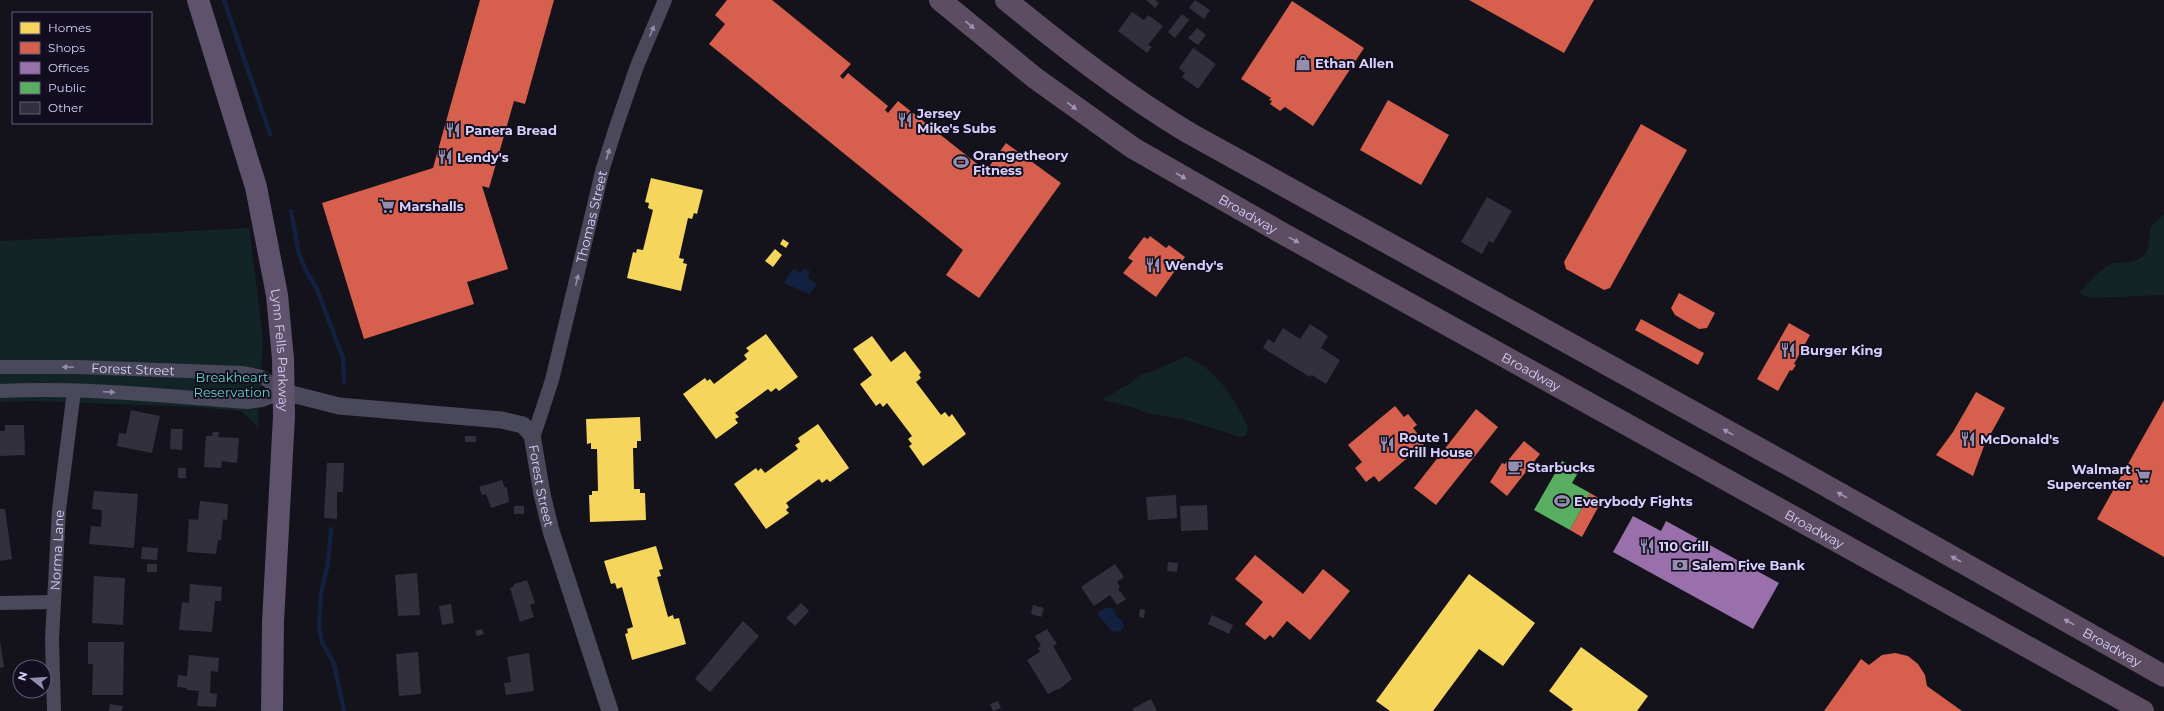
<svg xmlns="http://www.w3.org/2000/svg" width="2164" height="711" viewBox="0 0 2164 711" font-family="Montserrat,sans-serif">
  <style>
    .green { fill: #122426 }
    .water { fill: #12213f }
    .homes { fill: #f6d55c }
    .shops { fill: #d6604d }
    .offices { fill: #9970ab }
    .public { fill: #5aae61 }
    .lines { fill: none; stroke-linecap: round; stroke-linejoin: round }
    .stream { stroke: #12213f; stroke-width: 4.5 }
    .building { fill: #33303d }
    .minor { stroke: #4a485b; stroke-width: 14 }
    .tertiary { stroke: #4a485b; stroke-width: 17 }
    .primary { stroke: #5e526c; stroke-width: 22 }
    .trunk { stroke: #5c4d63; stroke-width: 22 }
    .oneway { fill: #a095b7 }
    .oneway2 { fill: #918cab }
    .labels { text-anchor: middle; stroke-width: 4; stroke-linejoin: round; paint-order: stroke }
    .poi-label { font-size: 13px; font-weight: bold; fill: #d8d0fb; stroke: #120e1f; text-anchor: start }
    .street-label { font-size: 13px; fill: #d8d0fb; stroke: #120e1f }
    .park-label { font-size: 13px; fill: #64d3c0; stroke: #120e1f }
  </style>
  <rect width="100%" height="100%" fill="#14121b"/>
  <path class="green" d="M2164,214V295L2092,298L2079,294C2085,285 2104,265 2115,263C2124,262 2134,264 2142,257C2152,249 2148,240 2150,229C2151,224 2160,219 2164,214Z
    M249,228L263,338L258,427L241,411L194,407L33,401L0,402V241Z
    M1186,356C1217,370 1236,399 1248,428L1246,435L1240,437L1186,420L1147,413L1132,407L1102,400L1129,384L1141,374L1154,371Z"/>
  <path class="water" d="M805,268L810,271L808,278L817,285L809,294L784,283L792,270L795,269L800,273Z
    M1107,607L1114,609L1117,617L1123,622L1124,627L1120,632L1112,631L1099,616V611Z"/>
  <path class="homes" d="M651,178L703,190L697,214L694,213L692,219L688,218L679,258L684,259L683,263L687,264L681,291L627,278L633,252L636,253L637,249L643,250L653,210L648,208L649,203L645,202Z
    M783,239L789,243L786,248L780,244Z
    M775,249L782,255L773,267L765,261Z
    M766,334L798,377L779,391L776,388L771,392L768,389L735,413L739,417L735,419L738,423L716,439L683,394L705,378L707,381L710,379L714,384L747,359L744,355L749,351L746,348Z
    M872,336L891,362L905,351L921,372L919,375L921,378L916,382L941,415L945,412L949,417L952,414L966,434L923,466L909,446L912,444L908,439L912,436L887,403L883,407L880,403L876,406L860,384L872,375L853,349Z
    M640,417L641,441H637V448H633L634,489H640V493H645L646,520L590,522L589,495H592V491H598L597,449H591V443L587,444L586,419Z
    M818,424L849,468L830,482L827,479L822,483L819,479L786,503L789,507L786,510L789,513L766,529L734,484L756,468L758,471L761,468L765,473L798,449L795,445L800,442L798,438Z
    M656,546L663,569L659,570L661,576L657,577L668,617L673,615L674,619L679,618L686,644L632,660L625,634L628,633L627,629L633,627L622,587L617,589L615,583L611,584L604,561Z
    M1469,574L1535,623L1503,666L1479,649L1433,711H1390L1376,701Z
    M1581,647L1648,696L1637,711H1571L1573,709L1549,691Z"/>
  <path class="shops" d="M480,0H554L525,104L514,101L489,188L482,186L508,269L467,282L474,304L364,339L322,203L433,168Z
    M727,0H772L851,64L840,76L843,79L848,73L888,106L885,110L888,113L898,101L986,171L1006,143L1061,183L979,298L946,275L963,250L709,44L725,24L715,15Z
    M1469,0H1594L1564,53Z
    M1292,1L1364,48L1313,126L1285,107L1280,111L1270,104L1272,101L1269,100L1271,98L1241,79Z
    M1388,100L1449,135L1421,185L1360,150Z
    M1641,124L1687,150L1610,288L1604,290L1566,269L1564,262Z
    M1150,236L1166,248L1169,245L1185,257L1156,297L1123,273L1133,261L1128,258L1144,237L1148,239Z
    M1679,293L1715,313L1707,328L1699,329L1675,315L1671,308Z
    M1641,319L1704,353L1698,365L1635,330Z
    M1789,323L1810,335L1794,364L1796,365L1792,371L1790,370L1778,391L1757,379Z
    M1976,392L2005,408L1984,446L1973,476L1936,455L1953,432Z
    M2164,400V557L2097,519Z
    M1395,406L1404,417L1408,414L1417,425L1413,428L1425,443L1379,482L1374,476L1366,482L1355,468L1362,462L1348,445Z
    M1476,409L1498,427L1436,505L1414,488Z
    M1524,441L1540,454L1507,496L1490,482L1502,463L1505,464Z
    M1590,493L1602,500L1582,537L1570,530Z
    M1255,555L1303,594L1323,569L1350,591L1310,640L1287,621L1273,638L1270,635L1265,640L1245,624L1263,602L1235,579Z
    M1895,653L1908,656L1918,664L1925,675L1927,686L1962,711H1824L1861,659L1869,665L1882,655Z"/>
  <path class="offices" d="M1633,516L1661,531L1666,521L1779,583L1753,629L1613,552Z"/>
  <path class="public" d="M1562,461L1579,471L1572,483L1590,493L1570,530L1534,510Z"/>
  <g class="lines">
    <path class="stream" d="M224,0L270,134
      M291,211L299,254L307,273L317,289L343,358L344,382
      M331,529L328,563L321,594L319,627L322,642L334,664L344,711"/>
  </g>
  <path class="building" d="M1146,0H1155L1159,3L1155,8Z
    M1195,0L1210,10L1204,19L1189,8Z
    M1132,12L1144,20L1148,15L1163,26L1148,45L1152,47L1147,53L1118,31Z
    M1182,14L1189,20L1175,38L1168,32Z
    M1197,28L1206,35L1198,45L1188,38Z
    M1193,48L1216,64L1198,89L1182,77L1185,73L1179,68Z
    M1487,197L1512,211L1493,243L1489,241L1482,254L1461,242Z
    M1310,324L1328,336L1321,348L1340,360L1326,384L1312,375L1310,377L1263,348L1268,339L1274,343L1283,328L1300,339Z
    M131,410L160,416L152,453L117,446L119,433L126,434Z
    M5,425H24L25,455L0,456V431H5Z
    M171,429H183L182,450L170,449Z
    M213,432H219L218,437L239,438L237,463L222,461L221,468L204,467L206,436H212Z
    M465,436H476V442H465Z
    M327,463H344L343,492H337V519L324,518Z
    M178,468H186V478H178Z
    M502,480L505,488L507,487L509,502L491,508L486,494L482,495L479,487Z
    M94,491L138,494L134,548L89,544L91,526L101,527L102,510L92,509Z
    M1176,495L1177,518L1148,520L1146,497Z
    M200,501L228,504L227,520L223,519L221,540H218L216,554L187,552L189,519L198,520Z
    M1207,505L1208,530L1181,531L1180,506Z
    M514,506H524V514H514Z
    M0,509H5L12,559L0,561Z
    M142,547L158,548L157,560L141,559Z
    M1168,562L1178,563L1177,572L1167,571Z
    M147,564H157V572H147Z
    M1115,564L1124,577L1117,582L1120,587L1118,589L1126,599L1117,605L1110,595L1094,606L1081,587Z
    M417,573L420,615L398,616L395,575Z
    M94,576L125,578L123,625L92,623Z
    M527,580L535,603L530,605L534,617L520,622L510,588L514,586V584Z
    M190,584L222,587L221,601H215L212,632L179,630L182,602L189,603Z
    M801,603L809,611L795,626L786,618Z
    M451,604L454,623L442,625L439,606Z
    M1033,605L1044,608L1041,617L1031,614Z
    M1140,609L1145,610L1144,618L1139,617Z
    M1212,615L1233,625L1229,634L1208,624Z
    M743,621L759,636L710,692L695,679Z
    M482,629L484,634L477,636L475,631Z
    M1047,629L1057,644L1053,646L1072,679L1058,690L1057,689L1048,694L1027,660L1040,652L1038,648L1041,646L1035,636Z
    M0,641L4,667L0,668Z
    M88,642H124L123,695H92L93,664H88Z
    M418,652L421,694L399,696L396,654Z
    M529,653L534,691L506,695L504,683L511,682L507,657Z
    M189,655L219,658L218,672L211,671L210,693L217,694L216,707L197,706L199,691L186,690L187,688L177,687L178,675L187,676Z
    M1151,699L1157,711H1134L1132,709Z
    M998,701L1001,708L993,711L990,704Z
    M110,704L123,706L122,711H109Z"/>
  <g class="lines">
    <g class="minor">
      <path id="s1" d="M0,367H77L243,373L262,377L284,392"/>
      <path d="M0,391C82,387 165,396 247,402L262,400L284,392"/>
      <path id="s2" d="M533,438L552,380L603,168L616,127L637,66L665,0"/>
      <path d="M0,603L54,602"/>
      <path id="s3" d="M54,711L52,639L59,510L74,391"/>
    </g>
    <path class="tertiary" id="s4" d="M284,392L339,406L502,420L523,425L532,435L542,494L551,531L610,711"/>
    <path class="primary" id="s5" d="M198,0L256,187L277,295L283,359L284,416L273,622L272,711"/>
    <g class="trunk">
      <path id="s6" d="M940,0L1035,78L1133,148L1280,232L2143,711"/>
      <path id="s7" d="M1006,0C1065,48 1124,94 1189,133L1807,475L2164,676"/>
    </g>
  </g>
  <defs><path id="oneway-solid" d="M-6-.8H1V-3.2L6.5 0L1 3.2V.8H-6Z"/></defs>
  <g class="oneway">
    <use href="#oneway-solid" transform="translate(970 25) rotate(40)"/>
    <use href="#oneway-solid" transform="translate(1072 106) rotate(37)"/>
    <use href="#oneway-solid" transform="translate(1181 176) rotate(30)"/>
    <use href="#oneway-solid" transform="translate(1294 240) rotate(29)"/>
    <use href="#oneway-solid" transform="translate(1728 432) rotate(-151)"/>
    <use href="#oneway-solid" transform="translate(1842 495) rotate(-151)"/>
    <use href="#oneway-solid" transform="translate(1956 559) rotate(-151)"/>
    <use href="#oneway-solid" transform="translate(2069 622) rotate(-151)"/>
  </g>
  <g class="oneway2">
    <use href="#oneway-solid" transform="translate(652 31) rotate(-68)"/>
    <use href="#oneway-solid" transform="translate(608 154) rotate(-73)"/>
    <use href="#oneway-solid" transform="translate(577 280) rotate(-76)"/>
    <use href="#oneway-solid" transform="translate(68 367) rotate(-180)"/>
    <use href="#oneway-solid" transform="translate(109 392) rotate(2)"/>
  </g>
  <defs>
    <symbol id="shop-bare" viewBox="-9 -9 18 18"><path d="M-5-2.5h2.3a2.7 3.5 0 0 1 5.4 0H5L5.5 6h-11ZM-1.5-2.5h3a1.5 2.3 0 0 0-3 0Z" fill="#938ead" stroke="#120e1f" stroke-width="2.5" paint-order="stroke"/></symbol>
    <symbol id="restaurant-bare" viewBox="-9 -9 18 18"><path d="M-5-6h1v4h1v-4h1v4h1v-4h1v5L-1.5 .5V6h-2V.5L-5-1ZM5-6V6H3V1.5H1.5Q1.5-4 5-6Z" fill="#938ead" stroke="#120e1f" stroke-width="2.5" paint-order="stroke"/></symbol>
    <symbol id="stadium-bare" viewBox="-9 -9 18 18"><path d="M0-5a6.5 5 0 1 0 0 10a6.5 5 0 1 0 0-10ZM-3.5-1.8h7v3.6h-7Z" fill="#938ead" stroke="#120e1f" stroke-width="2.5" paint-order="stroke"/></symbol>
    <symbol id="supermarket-bare" viewBox="-9 -9 18 18"><path d="M-6-5.5h2.5l.6 2H6L4.5 2H-2.5L-4.4-4H-6ZM-1.5 3.2a1.3 1.3 0 1 0 .1 0ZM3 3.2a1.3 1.3 0 1 0 .1 0Z" fill="#938ead" stroke="#120e1f" stroke-width="2.5" paint-order="stroke"/></symbol>
    <symbol id="cafe-bare" viewBox="-9 -9 18 18"><path d="M-5.5-4.5H6V0H3Q3 3.5 0 3.5H-2.5Q-5.5 3.5-5.5 0ZM3-3.2v2h1.7v-2ZM-6 4.5H4V6H-6Z" fill="#938ead" stroke="#120e1f" stroke-width="2.5" paint-order="stroke"/></symbol>
    <symbol id="bank-bare" viewBox="-9 -9 18 18"><path d="M-6-4H6V4H-6ZM0-2.3a2.3 2.3 0 1 0 0 4.6a2.3 2.3 0 1 0 0-4.6Z" fill="#938ead" stroke="#120e1f" stroke-width="2.5" paint-order="stroke"/></symbol>
  </defs>
  <g fill-rule="evenodd">
    <use href="#shop-bare" x="1292" y="52" width="22" height="22"/>
    <use href="#restaurant-bare" x="894" y="109" width="22" height="22"/>
    <use href="#restaurant-bare" x="442" y="119" width="22" height="22"/>
    <use href="#restaurant-bare" x="434" y="146" width="22" height="22"/>
    <use href="#stadium-bare" x="950" y="151" width="22" height="22"/>
    <use href="#supermarket-bare" x="376" y="195" width="22" height="22"/>
    <use href="#restaurant-bare" x="1142" y="254" width="22" height="22"/>
    <use href="#restaurant-bare" x="1777" y="339" width="22" height="22"/>
    <use href="#restaurant-bare" x="1957" y="428" width="22" height="22"/>
    <use href="#restaurant-bare" x="1376" y="433" width="22" height="22"/>
    <use href="#cafe-bare" x="1504" y="456" width="22" height="22"/>
    <use href="#supermarket-bare" x="2132" y="465" width="22" height="22"/>
    <use href="#stadium-bare" x="1551" y="490" width="22" height="22"/>
    <use href="#restaurant-bare" x="1636" y="535" width="22" height="22"/>
    <use href="#bank-bare" x="1669" y="554" width="22" height="22"/>
  </g>
  <g class="labels">
    <g class="poi-label">
      <text x="1315" y="68">Ethan Allen</text>
      <text x="917" y="118">Jersey<tspan x="917" dy="15">Mike's Subs</tspan></text>
      <text x="465" y="135">Panera Bread</text>
      <text x="973" y="160">Orangetheory<tspan x="973" dy="15">Fitness</tspan></text>
      <text x="457" y="162">Lendy's</text>
      <text x="399" y="211">Marshalls</text>
      <text x="1165" y="270">Wendy's</text>
      <text x="1800" y="355">Burger King</text>
      <text x="1399" y="442">Route 1<tspan x="1399" dy="15">Grill House</tspan></text>
      <text x="1980" y="444">McDonald's</text>
      <text x="1527" y="472">Starbucks</text>
      <text x="2131" y="474" text-anchor="end">Walmart<tspan x="2131" dy="15">Supercenter</tspan></text>
      <text x="1574" y="506">Everybody Fights</text>
      <text x="1659" y="551">110 Grill</text>
      <text x="1692" y="570">Salem Five Bank</text>
    </g>
    <g class="street-label">
      <text dy="5" stroke="none"><textPath href="#s6" startOffset="376">Broadway</textPath></text>
      <text dy="5" stroke="none"><textPath href="#s2" startOffset="229">Thomas Street</textPath></text>
      <text dy="5" stroke="none"><textPath href="#s5" startOffset="361">Lynn Fells Parkway</textPath></text>
      <text dy="5" stroke="none"><textPath href="#s1" startOffset="133">Forest Street</textPath></text>
      <text dy="5" stroke="none"><textPath href="#s6" startOffset="700">Broadway</textPath></text>
      <text dy="5" stroke="none"><textPath href="#s4" startOffset="307">Forest Street</textPath></text>
      <text dy="5" stroke="none"><textPath href="#s6" startOffset="1024">Broadway</textPath></text>
      <text dy="5" stroke="none"><textPath href="#s3" startOffset="161">Norma Lane</textPath></text>
      <text dy="5" stroke="none"><textPath href="#s7" startOffset="1283">Broadway</textPath></text>
    </g>
    <g class="park-label">
      <text x="232" y="382">Breakheart<tspan x="232" dy="15">Reservation</tspan></text>
    </g>
  </g>
  <rect x="12" y="12" width="140" height="112" fill="#120e1f" stroke="#615c77"/>
  <rect x="20" y="22" width="20" height="12" fill="#f6d55c" stroke="#615c77"/>
  <text x="48" y="32" font-size="12" fill="#d8d0fb">Homes</text>
  <rect x="20" y="42" width="20" height="12" fill="#d6604d" stroke="#615c77"/>
  <text x="48" y="52" font-size="12" fill="#d8d0fb">Shops</text>
  <rect x="20" y="62" width="20" height="12" fill="#9970ab" stroke="#615c77"/>
  <text x="48" y="72" font-size="12" fill="#d8d0fb">Offices</text>
  <rect x="20" y="82" width="20" height="12" fill="#5aae61" stroke="#615c77"/>
  <text x="48" y="92" font-size="12" fill="#d8d0fb">Public</text>
  <rect x="20" y="102" width="20" height="12" fill="#33303d" stroke="#615c77"/>
  <text x="48" y="112" font-size="12" fill="#d8d0fb">Other</text>
  <g transform="translate(32 679) rotate(287)"><circle r="19" fill="#120e1f" stroke="#615c77"/>
  <path d="M0-3L7 15L0 10L-7 15Z" fill="#938ead"/>
  <text y="-6" font-size="11" font-weight="bold" text-anchor="middle" fill="#d8d0fb">N</text>
  </g>
</svg>
